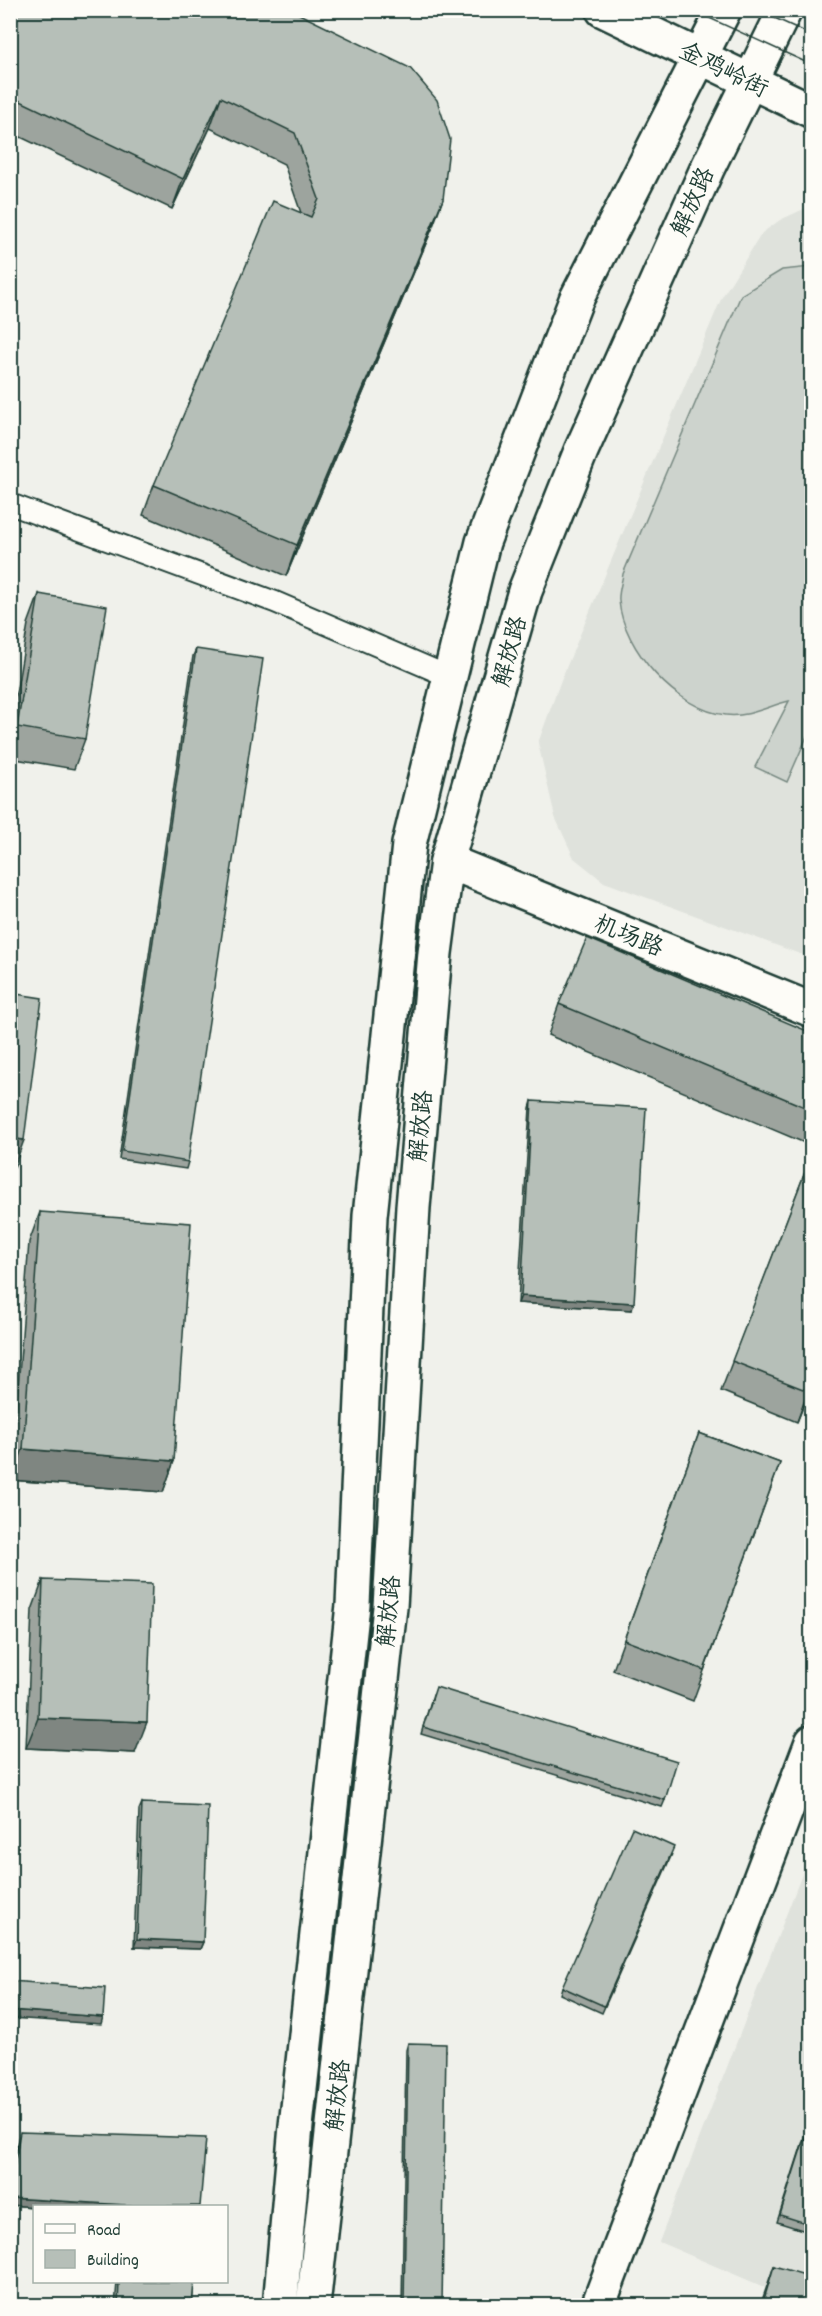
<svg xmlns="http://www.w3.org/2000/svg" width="822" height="2316" viewBox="0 0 822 2316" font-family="Dekko,'LXGW WenKai TC',sans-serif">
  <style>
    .built { fill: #dfe2dc }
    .grass { fill: #cdd3cd; stroke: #768880; stroke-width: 1.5 }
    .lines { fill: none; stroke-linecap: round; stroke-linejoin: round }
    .service-casing { stroke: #1f3d34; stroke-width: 24 }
    .minor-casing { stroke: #1f3d34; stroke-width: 38 }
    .tertiary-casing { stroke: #1f3d34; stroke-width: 38 }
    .primary-casing { stroke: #1f3d34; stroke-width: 38 }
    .service { stroke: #fdfcf7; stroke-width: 20 }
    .minor { stroke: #fdfcf7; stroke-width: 33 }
    .tertiary { stroke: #fdfcf7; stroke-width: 33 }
    .primary { stroke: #fdfcf7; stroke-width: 33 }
    .tram { stroke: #1f3d34; stroke-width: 1.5 }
    .wall { fill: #9da49e; stroke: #1f3d34; stroke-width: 1.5 }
    .shaded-wall { fill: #7f8681; stroke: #1f3d34; stroke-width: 1.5 }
    .building { fill: #b6bfb8; stroke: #1f3d34; stroke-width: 1.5 }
    .labels { text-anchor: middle; stroke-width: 4.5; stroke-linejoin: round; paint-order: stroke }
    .street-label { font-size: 24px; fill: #1f3d34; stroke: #fdfcf7 }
  </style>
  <rect width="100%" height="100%" fill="#f0f1eb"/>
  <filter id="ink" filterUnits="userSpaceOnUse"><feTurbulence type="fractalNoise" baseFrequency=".0167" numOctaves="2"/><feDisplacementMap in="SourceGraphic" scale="12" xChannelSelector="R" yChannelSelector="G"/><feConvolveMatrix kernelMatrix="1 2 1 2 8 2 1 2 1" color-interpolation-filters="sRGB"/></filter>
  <g filter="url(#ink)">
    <path class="built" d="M806,208H811V958L604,882L574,858L555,817L538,743L561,680L722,297L762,233L780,220Z
      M811,1851V2305H806L659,2242Z"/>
    <path class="grass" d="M811,267L812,725L787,782L755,767L789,701C768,706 748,718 726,715C677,710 623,649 619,601C618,593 622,582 623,574L741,295L782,270Z"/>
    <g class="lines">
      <defs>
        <path id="service" d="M10,504L275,602L450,677"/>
        <path id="minor" d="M447,861L812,1010"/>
        <path id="tertiary" d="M598,2306L812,1742"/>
        <path id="primary" d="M603,10L812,111
          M280,2306L296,2126L353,1605L370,1216L409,844L483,542L576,300L724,10
          M313,2306L390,1607L413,1207L435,953L447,861L525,591L581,451L707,169L785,10"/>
      </defs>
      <use href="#service" class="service-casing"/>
      <use href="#minor" class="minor-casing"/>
      <use href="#tertiary" class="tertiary-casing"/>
      <use href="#primary" class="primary-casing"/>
      <use href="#service" class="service"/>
      <use href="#minor" class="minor"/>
      <use href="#tertiary" class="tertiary"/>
      <use href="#primary" class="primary"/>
      <path class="tram" d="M692,10L812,65
        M757,10L812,35"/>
    </g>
    <path class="wall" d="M10,10H291L432,229L286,576L143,515L154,485L301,213L284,164L210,128L172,209L10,132Z
      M39,594L85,739L74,769L10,758V729L28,624Z
      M196,649L188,1162L186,1169L119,1159L193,656Z
      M559,1004L812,1033V1146L548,1035Z
      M532,1101L632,1310L518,1303L530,1108Z
      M812,1154V1384L797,1422L721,1391Z
      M40,1212L174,1461L163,1492L11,1480L29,1242Z
      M699,1433L780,1463L693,1701L613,1670Z
      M43,1580L135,1753L26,1748L32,1610Z
      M433,1694L665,1800L662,1807L421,1734Z
      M142,1803L203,1942L200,1949L134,1947L139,1810Z
      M672,1854L602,2013L560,1994L562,1987Z
      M408,2043L442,2306H402L406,2050Z
      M812,2113V2233L777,2222Z
      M20,2132L34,2207L10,2205V2183L18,2139Z
      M774,2266L812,2306H760Z
      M117,2282H194L192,2306H115Z"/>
    <path class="shaded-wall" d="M221,97L210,128L172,209L183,179Z
      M443,199L432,229L286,576L297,545Z
      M10,1138L24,1140L13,1170H10Z
      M521,1296L634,1303L632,1310L518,1303Z
      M812,1382V1384L797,1422L808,1391Z
      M23,1449L174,1461L163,1492L11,1480Z
      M38,1718L147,1722L135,1753L26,1748Z
      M137,1939L203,1942L200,1949L134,1947Z
      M10,2010L103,2017L101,2024L10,2018Z
      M10,2198L125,2205L124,2206L34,2207L10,2205Z"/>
    <path class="building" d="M10,10H291L410,68L437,100L450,139L443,199L297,545L154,485L273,201L311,217L319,199L295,133L221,97L183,179L10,96Z
      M39,594L107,606L85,739L17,727Z
      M196,649L263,659L188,1162L122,1151Z
      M587,938L812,1033V1110L559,1004Z
      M10,993L42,998L24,1140L10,1138Z
      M532,1101L646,1108L634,1303L521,1296Z
      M812,1154V1382L808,1391L732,1361Z
      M40,1212L191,1223L174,1461L23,1449Z
      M699,1433L780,1463L704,1670L624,1640Z
      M43,1580L152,1584L147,1722L38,1718Z
      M436,1687L677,1761L665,1800L423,1727Z
      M142,1803L208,1806L203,1942L137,1939Z
      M632,1828L674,1847L604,2006L562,1987Z
      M10,1981L105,1988L103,2017L10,2010Z
      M408,2043L446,2044L442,2306H404Z
      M812,2114V2225L780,2215Z
      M20,2132L206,2138L200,2206H125V2205L10,2198V2192Z
      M774,2266L812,2277V2306H762Z
      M119,2282H194L192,2306H118Z"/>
  </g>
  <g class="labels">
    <g class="street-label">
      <text transform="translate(724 69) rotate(26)" y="8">金鸡岭街</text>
      <text transform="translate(692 201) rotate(-66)" y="8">解放路</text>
      <text transform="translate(509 651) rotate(-75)" y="8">解放路</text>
      <text transform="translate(629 935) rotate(22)" y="8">机场路</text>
      <text transform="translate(420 1126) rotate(-85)" y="8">解放路</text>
      <text transform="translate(388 1611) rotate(-85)" y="8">解放路</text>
      <text transform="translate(337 2095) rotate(-84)" y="8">解放路</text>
    </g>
  </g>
  <rect width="822" height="2316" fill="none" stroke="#fdfcf7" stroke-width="36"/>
  <rect x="18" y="18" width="786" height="2280" fill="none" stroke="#1f3d34" stroke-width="2" filter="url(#ink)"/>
  <rect x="33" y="2205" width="195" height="78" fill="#fdfcf7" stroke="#a4b0a9" stroke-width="1.5"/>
  <rect x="45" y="2224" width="30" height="9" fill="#fdfcf7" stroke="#a4b0a9" stroke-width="1.5"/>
  <text x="87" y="2235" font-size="18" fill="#1f3d34">Road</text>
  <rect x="45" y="2250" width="30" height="18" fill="#b6bfb8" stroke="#a4b0a9" stroke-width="1.5"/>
  <text x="87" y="2265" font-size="18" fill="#1f3d34">Building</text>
</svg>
